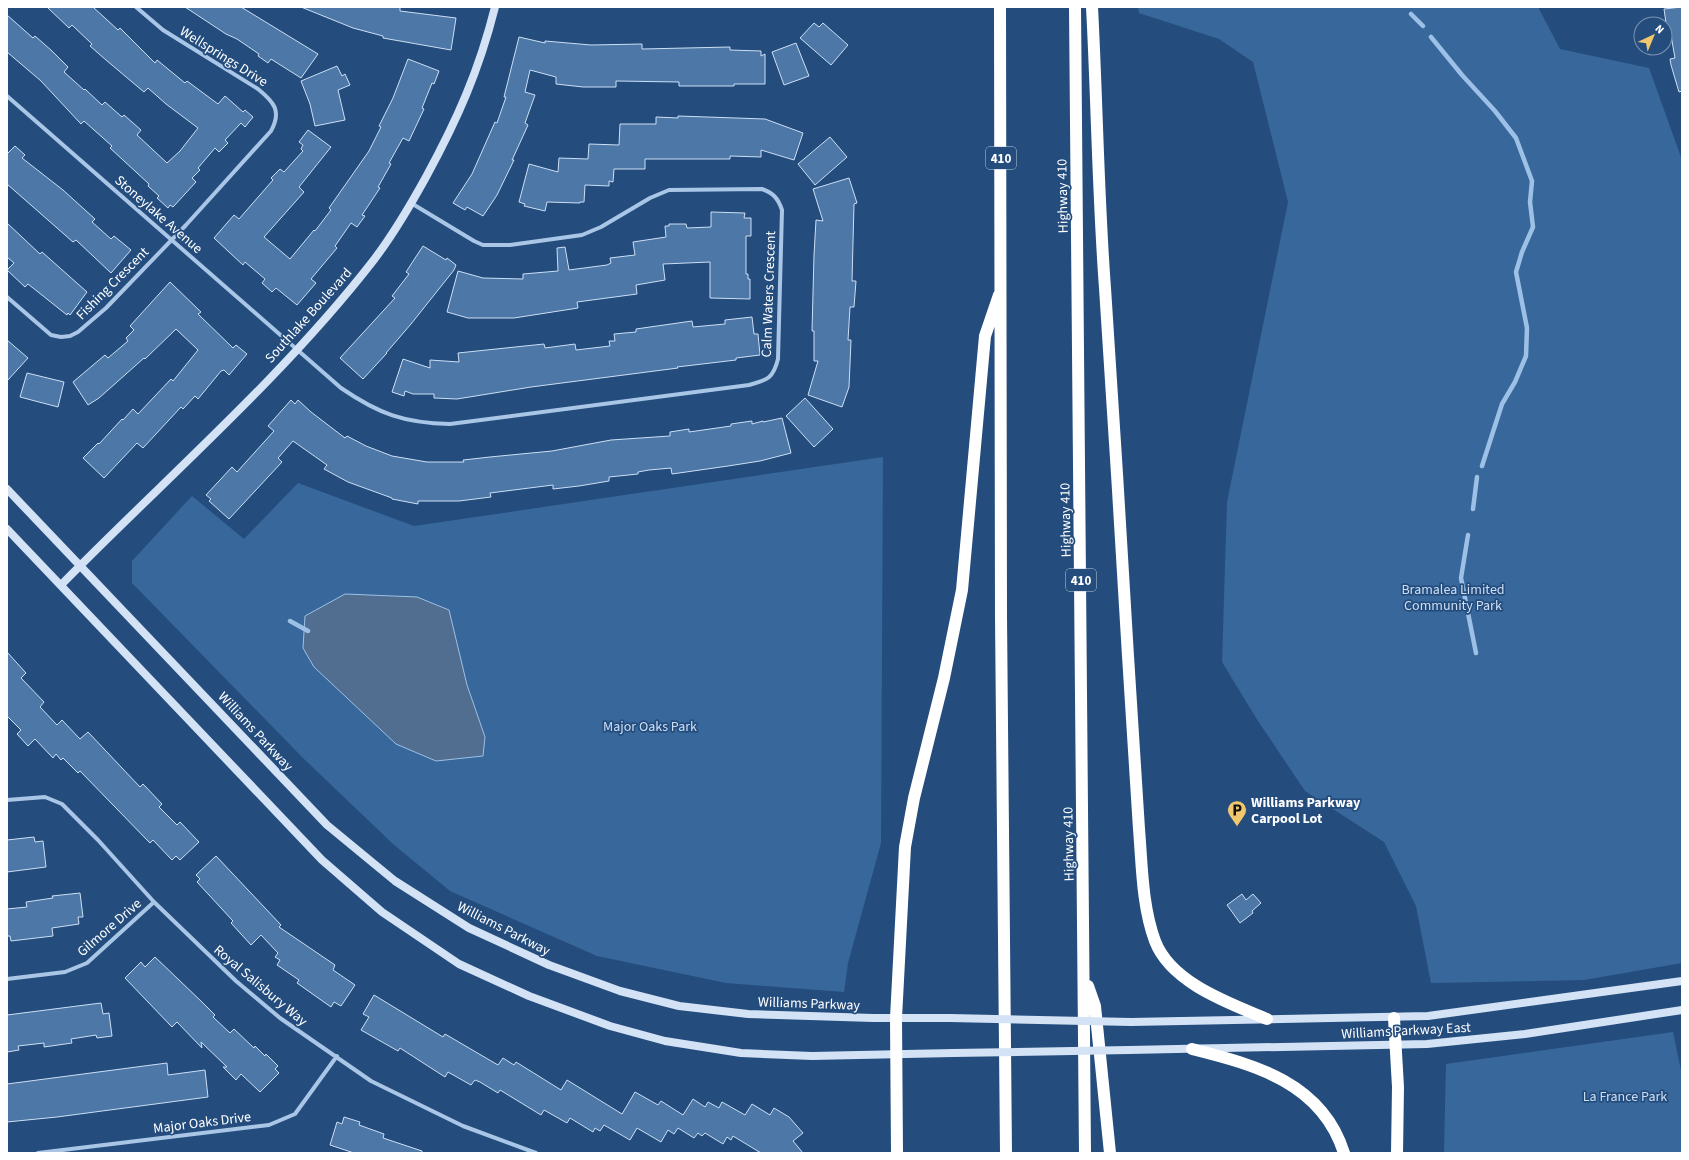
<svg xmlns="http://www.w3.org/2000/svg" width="1689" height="1160" viewBox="0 0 1689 1160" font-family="'Source Sans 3',sans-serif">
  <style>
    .green { fill: #38679b }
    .water { fill: #516e91; stroke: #9dc1e6 }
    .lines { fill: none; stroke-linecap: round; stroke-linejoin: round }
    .stream { stroke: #9dc1e6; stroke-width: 4.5 }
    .building { fill: #4c77a6; stroke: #ccdff5 }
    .street { stroke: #a9c6e6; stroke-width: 4 }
    .secondary { stroke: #d3e2f5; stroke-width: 8 }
    .highway { stroke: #fff; stroke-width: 12 }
    .secondary-bridge { stroke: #d3e2f5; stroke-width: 8 }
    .labels { text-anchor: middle; stroke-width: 3.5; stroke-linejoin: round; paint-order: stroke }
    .shield { fill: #244d7e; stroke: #bdcad8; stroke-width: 1 }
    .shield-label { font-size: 13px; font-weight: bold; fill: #fff }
    .street-label { font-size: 14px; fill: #fff; stroke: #244d7e }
    .park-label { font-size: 14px; fill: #ccdff5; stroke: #244d7e }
    .poi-label { font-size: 14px; font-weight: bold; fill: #fff; stroke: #244d7e; text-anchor: start }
  </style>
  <rect width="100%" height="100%" fill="#244d7e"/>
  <path class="green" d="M1138,7H1538L1560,49L1649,68L1682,160V963L1584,980L1431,983L1416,906L1384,842L1305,791L1258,721L1222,662L1227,502L1288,202L1253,62L1219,39L1139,13Z
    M883,457L881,843L848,963L844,992L726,983L597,956L450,891L393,844L303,758L132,583V561L192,496L244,539L298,483L414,526Z
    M1673,1032L1682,1075V1153H1444L1446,1064Z"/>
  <path class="water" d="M345,594L417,597L449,610L467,685L485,737L483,756L436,761L396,744L314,667L303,648L305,616Z"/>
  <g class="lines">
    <path class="stream" d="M1411,14L1423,26
      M1431,37L1462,75L1495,111L1516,138L1532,181L1530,202L1533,227L1522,252L1516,272L1527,328L1526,356L1515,382L1502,404L1482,466
      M1473,509L1477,477
      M1468,535L1461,578L1476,653
      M290,621L308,631"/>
  </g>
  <path class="building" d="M47,7H93L118,30L120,28L155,63L157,60L185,83L187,81L218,104L225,96L243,112L245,110L253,117L245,127L241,123L225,140L228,143L219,152L215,148L198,168L200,170L192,178L196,182L173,207L170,205L168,208L157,198L159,196L148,186L149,184L110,148L112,146L84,121L81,124L41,81L7,52V15L33,38L35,36L52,51L68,67L64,72L84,90L85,89L102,105L105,102L122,117L124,115L141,130L137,135L167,163L180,151L198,128L166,104L148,88L144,92L106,60L90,46L92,44L72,25L69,28Z
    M185,7H241L318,54L301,78L271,59L268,63L258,56L259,54L237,39L226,34Z
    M301,7H400V11L456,18L451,50L383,38V36L353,28Z
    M1682,7V91L1679,92L1671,65L1670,59L1675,58L1670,30H1667L1664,9Z
    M814,23L819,27L823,23L848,45L831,65L800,38Z
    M519,37L545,43V41L591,45L642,44V49L730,47V50L761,51V56L765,54V84H734V86H679V82L616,81V87H583L556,84V77L530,70L525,92L535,95L525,123L528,125L513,158L512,160H514L497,195L483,216L467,207L465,210L453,203L472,174L495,122L497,123L506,97H504Z
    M796,43L809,76L784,85L772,52Z
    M408,59L439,71L434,84L432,83L422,108L424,109L409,141L403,138L389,163L391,164L378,187L380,188L362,215L365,216L357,227L351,223L335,246L337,248L311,279L316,283L297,305L276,288L272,292L262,283L265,279L245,262L243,265L214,238L234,215L239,219L273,180L271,178L280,169L284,172L303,151L301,149L303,145L299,142L308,130L331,147L299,187L304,192L264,237L290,259L314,230L315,231L331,210L329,208L369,151L381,127L379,126L393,98Z
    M337,66L342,76L345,74L350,85L338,90L345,120L315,126L310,104L301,81Z
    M678,116L765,119L803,133L794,160L761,150V157L730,156V159H645V169H614L613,182L609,181V186L585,185L584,202H580V203L547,202L545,211L524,206L525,204L519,202L529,164L558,172L559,158L588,159L589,144L619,145L620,124H656V117L678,118Z
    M830,137L847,157L815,185L798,164Z
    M15,146L25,155L22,158L63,190L95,219L92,222L111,239L114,236L131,250L111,273L76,240L73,242L7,184V154Z
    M849,178L857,203L854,204L852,281H856L854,307H850L848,340H851L849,387L842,407L808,395L818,361H814V331H812L814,255L816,220L823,221L813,189Z
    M711,212L745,213L744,218H751V236H746V274H748V279H750V299L710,298V262L663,264L665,280L636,285L637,294L577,302L578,308L514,318H468L447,312L458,271L483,278L523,279V274L558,271L557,248L565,247L569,270L607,265L611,263L610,258L635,255L633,242L666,237L665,226H669V224H686L687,228L711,227Z
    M7,223L40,254L42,252L87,292L70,315L68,313L67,315L28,284L25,287L7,270L14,263L7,257Z
    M423,246L446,260L447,258L456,265L454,270L411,324L386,353H387L363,379L340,358L395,298L392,296L409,274L406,272Z
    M170,282L201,312L198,314L233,348L236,345L247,354L229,375L224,370L221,371L198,399L195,396L183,409L181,407L143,448L137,443L104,478L83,458L98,443L99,444L122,419L123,420L133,409L138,414L171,379L173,381L198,350L176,329L145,359L144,358L99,398L88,405L73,382L105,355L108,358L128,341L126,338L134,330L130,326Z
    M752,317L754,334H758L760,355L736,358V360L677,367L678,368L531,387L457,399L434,398V394H413L405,391L404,396L392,392L403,359L430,368V360L459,362L458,353L544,344L545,348L575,344L576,350L610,346L609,341H615L614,334L636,332V329L692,321L693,327L725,324V320Z
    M7,340L28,358L7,381Z
    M27,373L64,382L58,407L20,397Z
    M805,398L833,429L814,447L786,416Z
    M291,400L295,404L298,400L311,412L345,438L347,436L366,446L392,456L427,462H464L463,460L490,457L552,451L611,440L670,436V432L689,429V432L731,426V424L752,421V424L763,421V422L782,418L791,453L760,461L728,466L672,474L671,468L649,470L638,472V474L609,477V481L579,486L553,489V485L490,493L491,497L459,501H418V504L392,499V498L348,482L324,469L327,465L293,441L278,458L282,462L229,519L209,501L211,499L206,495L232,467L237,472L274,431L268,426Z
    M7,652L26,673L21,678L44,702L40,707L57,725L62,720L80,739L88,732L140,787L143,784L162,804L159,807L177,825L180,822L199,842L180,860L176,856L172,860L153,840L150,843L80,771L78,773L63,758L61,760L56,754L53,758L35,739L28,746L17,734L21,730L7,716Z
    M34,837L35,842L43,841L46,867L7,872V840Z
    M216,856L281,925L279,927L335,965L333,970L355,985L341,1006L334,1002L331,1007L297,983L299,980L277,965L280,960L275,957L278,953L261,935L251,945L231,923L233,921L197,882L200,879L196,875Z
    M80,893L83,917H78L79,924L52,928L53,936L11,941L10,936H7V909L27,907L26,902L53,898L52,896Z
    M1242,894L1246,900L1253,894L1261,903L1252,911L1253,913L1240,923L1227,905Z
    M155,957L203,1003L215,1015L213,1017L230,1033L234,1029L254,1048L255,1046L265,1056L266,1054L278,1066L275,1069L279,1073L260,1092L241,1074L236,1080L223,1067H227L201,1042L202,1048L177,1022L172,1027L125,978L141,962L145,967Z
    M374,995L443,1037L445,1034L498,1065L503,1058L514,1065L516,1062L561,1090L567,1080L622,1114L635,1092L658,1105L661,1101L683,1115L693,1099L705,1107L708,1102L719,1108L722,1102L745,1115L752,1104L770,1115L774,1108L789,1117L803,1133L793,1141L803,1153H761L733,1136L731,1140L727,1137L723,1144L705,1133L702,1136L698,1133L694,1138L678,1128L674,1134L668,1130L661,1142L637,1128L630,1140L604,1125L600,1131L595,1128L593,1132L570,1118L567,1123L544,1110L541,1115L500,1090L498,1093L480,1082L475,1080L471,1085L448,1072L445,1077L400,1048L398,1051L361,1030L369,1017L363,1014Z
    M101,1003L103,1014L109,1013L112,1036L97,1038L96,1035L71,1039L72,1043L44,1047V1043L18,1046L19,1050L7,1052V1015Z
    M167,1063L168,1075L205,1070L208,1097L57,1117L7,1122V1084Z
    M344,1117L360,1122L359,1125L384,1134L383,1138L422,1151V1153H354L330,1145L337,1122L342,1124Z"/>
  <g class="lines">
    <path class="street" d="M7,96L341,388C379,414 404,423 450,424L749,385C767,380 773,379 778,359L782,210C778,198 773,193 762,189L669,190L650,198L601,227L582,235L510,245H483L474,241L411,203
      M7,297L51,335L61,337L70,336L78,332L106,308L186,225L271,131C282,111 274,102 258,89L163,30L136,7
      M7,800L45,797L62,804L98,840L154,902L236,981L280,1018L371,1081L463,1126L536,1153
      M7,979L65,972L87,963L154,902
      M38,1153L269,1125L295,1114L337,1056"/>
    <path class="secondary" d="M7,489L327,825L395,881L469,928L549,965L620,991L679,1006L748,1014L873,1018H950
      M7,529L322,860L382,912L459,964L529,996L610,1026L665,1041L741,1053L812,1056L953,1053
      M61,585C165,479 282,378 373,261C393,235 410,206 426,177C457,120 479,71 495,7
      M1131,1022L1428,1016L1682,981
      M1129,1050L1427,1044L1525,1034L1682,1010"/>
    <path class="highway" d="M1000,7L1001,617L1006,1153
      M1075,7L1085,1153
      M1092,7C1097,101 1098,195 1105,288C1113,411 1121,533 1128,656C1132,713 1135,771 1139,829C1142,865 1142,906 1155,941C1171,983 1229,1003 1267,1019
      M1088,986L1095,1006L1110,1153
      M1394,1018L1398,1087L1397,1153
      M1192,1049C1256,1065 1322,1083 1344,1153
      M897,1153L896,1018L905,847L914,798L944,678L962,590L985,336L999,295"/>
    <path class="secondary-bridge" d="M950,1018L1131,1022
      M953,1053L1129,1050"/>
  </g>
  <defs>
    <symbol id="parking-pin" viewBox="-11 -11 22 30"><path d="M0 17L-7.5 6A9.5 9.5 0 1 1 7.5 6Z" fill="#f0c76d" stroke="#244d7e"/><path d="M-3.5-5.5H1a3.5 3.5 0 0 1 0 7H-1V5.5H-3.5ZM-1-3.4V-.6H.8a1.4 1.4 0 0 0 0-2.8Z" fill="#111"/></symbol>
  </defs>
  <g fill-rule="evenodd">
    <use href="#parking-pin" x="1226" y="799" width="22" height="30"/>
  </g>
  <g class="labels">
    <g class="shield">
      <rect x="986" y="147" width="30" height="22" rx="3"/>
      <rect x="1066" y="569" width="30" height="22" rx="3"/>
    </g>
    <g class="shield-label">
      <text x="1001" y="163">410</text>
      <text x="1081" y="585">410</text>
    </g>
    <g class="street-label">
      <text transform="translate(224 56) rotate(32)" y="5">Wellsprings Drive</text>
      <text transform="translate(1062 196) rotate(-91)" y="5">Highway 410</text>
      <text transform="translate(159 214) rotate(41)" y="5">Stoneylake Avenue</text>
      <text transform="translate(112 283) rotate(-45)" y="5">Fishing Crescent</text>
      <text transform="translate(768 294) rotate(-88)" y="5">Calm Waters Crescent</text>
      <text transform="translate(308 315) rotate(-48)" y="5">Southlake Boulevard</text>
      <text transform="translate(1065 520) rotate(-91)" y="5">Highway 410</text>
      <text transform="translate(256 731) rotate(47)" y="5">Williams Parkway</text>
      <text transform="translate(1068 844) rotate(-91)" y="5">Highway 410</text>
      <text transform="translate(109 927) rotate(-41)" y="5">Gilmore Drive</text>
      <text transform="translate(504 928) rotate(27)" y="5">Williams Parkway</text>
      <text transform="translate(261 985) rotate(40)" y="5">Royal Salisbury Way</text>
      <text transform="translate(809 1003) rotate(2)" y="5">Williams Parkway</text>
      <text transform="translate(1406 1030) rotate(-3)" y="5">Williams Parkway East</text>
      <text transform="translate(202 1122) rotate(-7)" y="5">Major Oaks Drive</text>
    </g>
    <g class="park-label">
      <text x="1453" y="594">Bramalea Limited<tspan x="1453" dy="16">Community Park</tspan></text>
      <text x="650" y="731">Major Oaks Park</text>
      <text x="1625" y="1101">La France Park</text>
    </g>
    <g class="poi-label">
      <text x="1251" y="807">Williams Parkway<tspan x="1251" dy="16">Carpool Lot</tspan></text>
    </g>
  </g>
  <rect width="1689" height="1160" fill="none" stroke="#ffffff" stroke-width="16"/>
  <g transform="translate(1653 36) rotate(44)"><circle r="19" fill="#244d7e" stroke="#7c94b2"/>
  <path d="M0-3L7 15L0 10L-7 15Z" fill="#f0c76d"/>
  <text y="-6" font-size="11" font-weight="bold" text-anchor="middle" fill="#ffffff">N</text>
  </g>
</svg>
